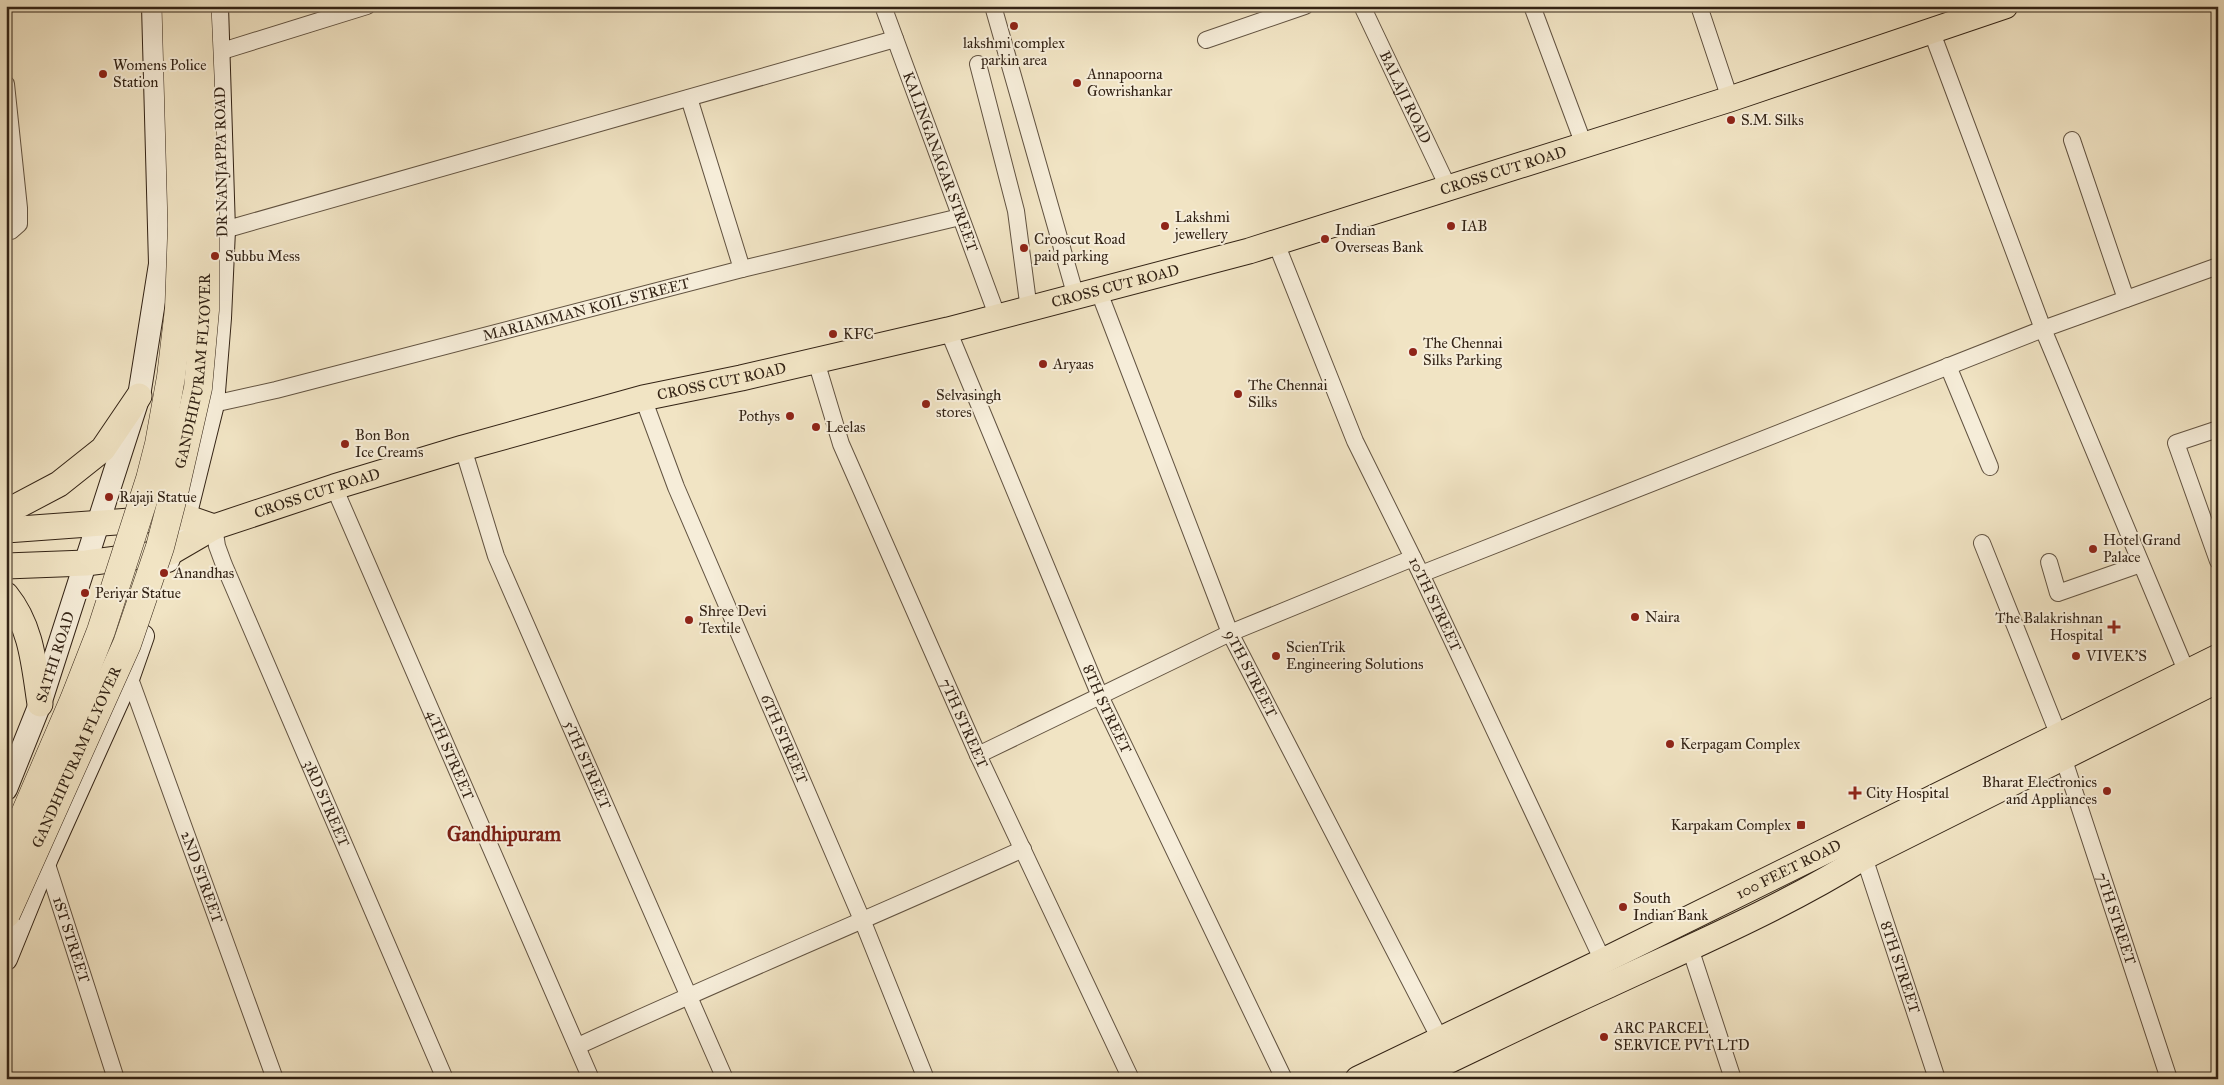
<svg xmlns="http://www.w3.org/2000/svg" width="2224" height="1085" viewBox="0 0 2224 1085" font-family="'IM FELL Great Primer',serif">
  <style>
    .lines { fill: none; stroke-linecap: round; stroke-linejoin: round }
    .street-casing { stroke: #625341; stroke-width: 18 }
    .secondary-casing { stroke: #332315; stroke-width: 24 }
    .primary-casing { stroke: #332315; stroke-width: 27 }
    .street { stroke: #f6edd9; stroke-width: 16 }
    .secondary { stroke: #f6edd9; stroke-width: 22 }
    .primary { stroke: #f1e4c4; stroke-width: 25 }
    .highway-bridge-casing { stroke: #332315; stroke-width: 29; stroke-linecap: butt }
    .highway-bridge { stroke: #f1e4c4; stroke-width: 28 }
    .poi-dot { fill: #8f2418; stroke: #f6edd9; stroke-width: 2 }
    .labels { text-anchor: middle; stroke-width: 4; stroke-linejoin: round; paint-order: stroke }
    .poi-label { font-size: 15px; fill: #332315; stroke: #f6edd9; text-anchor: start }
    .street-label { font-size: 15px; fill: #332315; stroke: #f6edd9 }
    .district-label { font-size: 20px; font-weight: bold; fill: #7a1f14; stroke: #f6edd9 }
  </style>
  <rect width="100%" height="100%" fill="#f1e4c4"/>
  <filter id="stains"><feTurbulence type="fractalNoise" baseFrequency=".004" numOctaves="4"/><feColorMatrix values="0 0 0 0 .2 0 0 0 0 .09 0 0 0 0 .02 0 0 0 .5 -.17"/></filter>
  <radialGradient id="worn" r=".72"><stop offset=".6" stop-color="#630" stop-opacity="0"/><stop offset="1" stop-color="#630" stop-opacity=".3"/></radialGradient>
  <g class="lines">
    <defs>
      <g id="street">
        <path id="s1" d="M883,6L998,318"/>
        <path d="M993,6L1076,297"/>
        <path id="s2" d="M1362,6L1449,189"/>
        <path d="M1532,6L1584,145"/>
        <path d="M1699,6L1730,99"/>
        <path d="M1931,30L2043,329L2190,680"/>
        <path d="M1206,40L1305,6"/>
        <path d="M219,52L367,6"/>
        <path d="M978,64L1016,211L1029,310"/>
        <path d="M6,84L19,208V224L11,231L6,232"/>
        <path d="M689,98L742,269"/>
        <path d="M2072,140L2126,299"/>
        <path d="M224,230L895,39"/>
        <path id="s3" d="M1276,243L1355,441L1421,574L1603,961"/>
        <path id="s4" d="M1099,292L1230,633L1440,1039"/>
        <path id="s5" d="M948,330L1100,696L1284,1079"/>
        <path id="s6" d="M816,361L841,444L978,755L1131,1079"/>
        <path d="M1948,366L1990,467"/>
        <path id="s7" d="M643,398L676,487L863,922L926,1079"/>
        <path id="s8" d="M213,404L276,390L742,269L960,217"/>
        <path d="M2218,429L2176,443L2218,561"/>
        <path id="s9" d="M463,448L496,556L725,1079"/>
        <path id="s10" d="M334,487L591,1079"/>
        <path id="s11" d="M214,527L217,546L224,565L445,1079"/>
        <path d="M1982,543L2059,736"/>
        <path d="M2049,562L2058,593L2141,564"/>
        <path d="M1421,574L2043,329L2218,266"/>
        <path id="s12" d="M129,676L275,1079"/>
        <path d="M978,755L1230,633L1413,558"/>
        <path id="s13" d="M2063,757L2169,1079"/>
        <path id="s14" d="M44,855L116,1079"/>
        <path id="s15" d="M1864,857L1937,1079"/>
        <path d="M1690,948L1733,1079"/>
        <path d="M578,1046C726,978 875,916 1023,849"/>
      </g>
      <g id="secondary">
        <path d="M168,561L185,517L213,404L220,318L224,230L217,6"/>
        <path id="s16" d="M6,789L40,704L139,396L160,264L153,6"/>
        <path d="M6,959L47,858L129,676L143,636"/>
      </g>
      <g id="primary">
        <path d="M6,512L59,484L103,449L139,396"/>
        <path d="M6,530L185,517L214,527"/>
        <path id="s17" d="M6,566L86,563L171,552L214,527L334,487L463,448L643,398L741,378L948,330L1249,251L1730,99L2005,6"/>
        <path d="M6,595C32,627 34,665 40,704"/>
        <path id="s18" d="M1358,1079L1603,961L2218,657"/>
        <path d="M1410,1079C1476,1048 1542,1015 1609,985C1695,945 1784,907 1864,857L2218,680"/>
      </g>
    </defs>
    <use href="#street" class="street-casing"/>
    <use href="#secondary" class="secondary-casing"/>
    <use href="#primary" class="primary-casing"/>
    <use href="#street" class="street"/>
    <use href="#secondary" class="secondary"/>
    <use href="#primary" class="primary"/>
    <defs>
      <g id="highway-bridge">
        <path d="M6,858L74,700L101,631L150,479L159,444L171,377L179,309L182,225L176,6"/>
        <path id="s19" d="M6,914L127,644L160,547L174,493L198,388L205,310V191L197,6"/>
      </g>
    </defs>
    <use href="#highway-bridge" class="highway-bridge-casing"/>
    <use href="#highway-bridge" class="highway-bridge"/>
  </g>
  <g class="poi-dot">
    <circle cx="1014" cy="26" r="5"/>
    <circle cx="103" cy="74" r="5"/>
    <circle cx="1077" cy="83" r="5"/>
    <circle cx="1731" cy="120" r="5"/>
    <circle cx="1165" cy="226" r="5"/>
    <circle cx="1451" cy="226" r="5"/>
    <circle cx="1325" cy="239" r="5"/>
    <circle cx="1024" cy="248" r="5"/>
    <circle cx="215" cy="256" r="5"/>
    <circle cx="833" cy="334" r="5"/>
    <circle cx="1413" cy="352" r="5"/>
    <circle cx="1043" cy="364" r="5"/>
    <circle cx="1238" cy="394" r="5"/>
    <circle cx="926" cy="404" r="5"/>
    <circle cx="790" cy="416" r="5"/>
    <circle cx="816" cy="427" r="5"/>
    <circle cx="345" cy="444" r="5"/>
    <circle cx="109" cy="497" r="5"/>
    <circle cx="2093" cy="549" r="5"/>
    <circle cx="164" cy="573" r="5"/>
    <circle cx="85" cy="593" r="5"/>
    <circle cx="1635" cy="617" r="5"/>
    <circle cx="689" cy="620" r="5"/>
    <path d="M2111.5 619.5h5v5h5v5h-5v5h-5v-5h-5v-5h5z"/>
    <circle cx="1276" cy="656" r="5"/>
    <circle cx="2076" cy="656" r="5"/>
    <circle cx="1670" cy="744" r="5"/>
    <circle cx="2107" cy="791" r="5"/>
    <path d="M1852.5 785.5h5v5h5v5h-5v5h-5v-5h-5v-5h5z"/>
    <rect x="1796" y="820" width="10" height="10" rx="2.5"/>
    <circle cx="1623" cy="907" r="5"/>
    <circle cx="1604" cy="1037" r="5"/>
  </g>
  <g class="labels">
    <g class="poi-label">
      <text x="1014" y="48" text-anchor="middle">lakshmi complex<tspan x="1014" dy="17">parkin area</tspan></text>
      <text x="113" y="70">Womens Police<tspan x="113" dy="17">Station</tspan></text>
      <text x="1087" y="79">Annapoorna<tspan x="1087" dy="17">Gowrishankar</tspan></text>
      <text x="1741" y="125">S.M. Silks</text>
      <text x="1175" y="222">Lakshmi<tspan x="1175" dy="17">jewellery</tspan></text>
      <text x="1461" y="231">IAB</text>
      <text x="1335" y="235">Indian<tspan x="1335" dy="17">Overseas Bank</tspan></text>
      <text x="1034" y="244">Crooscut Road<tspan x="1034" dy="17">paid parking</tspan></text>
      <text x="225" y="261">Subbu Mess</text>
      <text x="843" y="339">KFC</text>
      <text x="1423" y="348">The Chennai<tspan x="1423" dy="17">Silks Parking</tspan></text>
      <text x="1053" y="369">Aryaas</text>
      <text x="1248" y="390">The Chennai<tspan x="1248" dy="17">Silks</tspan></text>
      <text x="936" y="400">Selvasingh<tspan x="936" dy="17">stores</tspan></text>
      <text x="780" y="421" text-anchor="end">Pothys</text>
      <text x="826" y="432">Leelas</text>
      <text x="355" y="440">Bon Bon<tspan x="355" dy="17">Ice Creams</tspan></text>
      <text x="119" y="502">Rajaji Statue</text>
      <text x="2103" y="545">Hotel Grand<tspan x="2103" dy="17">Palace</tspan></text>
      <text x="174" y="578">Anandhas</text>
      <text x="95" y="598">Periyar Statue</text>
      <text x="699" y="616">Shree Devi<tspan x="699" dy="17">Textile</tspan></text>
      <text x="1645" y="622">Naira</text>
      <text x="2103" y="623" text-anchor="end">The Balakrishnan<tspan x="2103" dy="17">Hospital</tspan></text>
      <text x="1286" y="652">ScienTrik<tspan x="1286" dy="17">Engineering Solutions</tspan></text>
      <text x="2086" y="661">VIVEK'S</text>
      <text x="1680" y="749">Kerpagam Complex</text>
      <text x="2097" y="787" text-anchor="end">Bharat Electronics<tspan x="2097" dy="17">and Appliances</tspan></text>
      <text x="1866" y="798">City Hospital</text>
      <text x="1791" y="830" text-anchor="end">Karpakam Complex</text>
      <text x="1633" y="903">South<tspan x="1633" dy="17">Indian Bank</tspan></text>
      <text x="1614" y="1033">ARC PARCEL<tspan x="1614" dy="17">SERVICE PVT LTD</tspan></text>
    </g>
    <g class="street-label">
      <text dy="5" stroke="none"><textPath href="#s2" startOffset="101">BALAJI ROAD</textPath></text>
      <text transform="translate(221 162) rotate(-91)" y="5">DR NANJAPPA ROAD</text>
      <text dy="5" stroke="none"><textPath href="#s1" startOffset="166">KALINGANAGAR STREET</textPath></text>
      <text dy="5" stroke="none"><textPath href="#s17" startOffset="1554">CROSS CUT ROAD</textPath></text>
      <text dy="5" stroke="none"><textPath href="#s17" startOffset="1149">CROSS CUT ROAD</textPath></text>
      <text dy="5" stroke="none"><textPath href="#s8" startOffset="385">MARIAMMAN KOIL STREET</textPath></text>
      <text dy="5" stroke="none"><textPath href="#s19" startOffset="578">GANDHIPURAM FLYOVER</textPath></text>
      <text dy="5" stroke="none"><textPath href="#s17" startOffset="744">CROSS CUT ROAD</textPath></text>
      <text dy="5" stroke="none"><textPath href="#s17" startOffset="324">CROSS CUT ROAD</textPath></text>
      <text dy="5" stroke="none"><textPath href="#s3" startOffset="395">10TH STREET</textPath></text>
      <text dy="5" stroke="none"><textPath href="#s16" startOffset="141">SATHI ROAD</textPath></text>
      <text dy="5" stroke="none"><textPath href="#s4" startOffset="411">9TH STREET</textPath></text>
      <text dy="5" stroke="none"><textPath href="#s5" startOffset="411">8TH STREET</textPath></text>
      <text dy="5" stroke="none"><textPath href="#s6" startOffset="392">7TH STREET</textPath></text>
      <text dy="5" stroke="none"><textPath href="#s7" startOffset="369">6TH STREET</textPath></text>
      <text dy="5" stroke="none"><textPath href="#s10" startOffset="292">4TH STREET</textPath></text>
      <text dy="5" stroke="none"><textPath href="#s19" startOffset="172">GANDHIPURAM FLYOVER</textPath></text>
      <text dy="5" stroke="none"><textPath href="#s9" startOffset="341">5TH STREET</textPath></text>
      <text dy="5" stroke="none"><textPath href="#s11" startOffset="299">3RD STREET</textPath></text>
      <text dy="5" stroke="none"><textPath href="#s18" startOffset="479">100 FEET ROAD</textPath></text>
      <text dy="5" stroke="none"><textPath href="#s12" startOffset="214">2ND STREET</textPath></text>
      <text dy="5" stroke="none"><textPath href="#s13" startOffset="170">7TH STREET</textPath></text>
      <text dy="5" stroke="none"><textPath href="#s14" startOffset="89">1ST STREET</textPath></text>
      <text dy="5" stroke="none"><textPath href="#s15" startOffset="116">8TH STREET</textPath></text>
    </g>
    <g class="district-label">
      <text x="504" y="841">Gandhipuram</text>
    </g>
  </g>
  <rect width="2224" height="1085" fill="none" stroke="#f1e4c4" stroke-width="25"/>
  <rect x="8" y="8" width="2209" height="1070" fill="none" stroke="#332315" stroke-width="2.5"/>
  <rect x="12" y="12" width="2199" height="1060" fill="none" stroke="#332315"/>
  <rect width="100%" height="100%" filter="url(#stains)"/>
  <rect width="100%" height="100%" fill="url(#worn)"/>
</svg>
